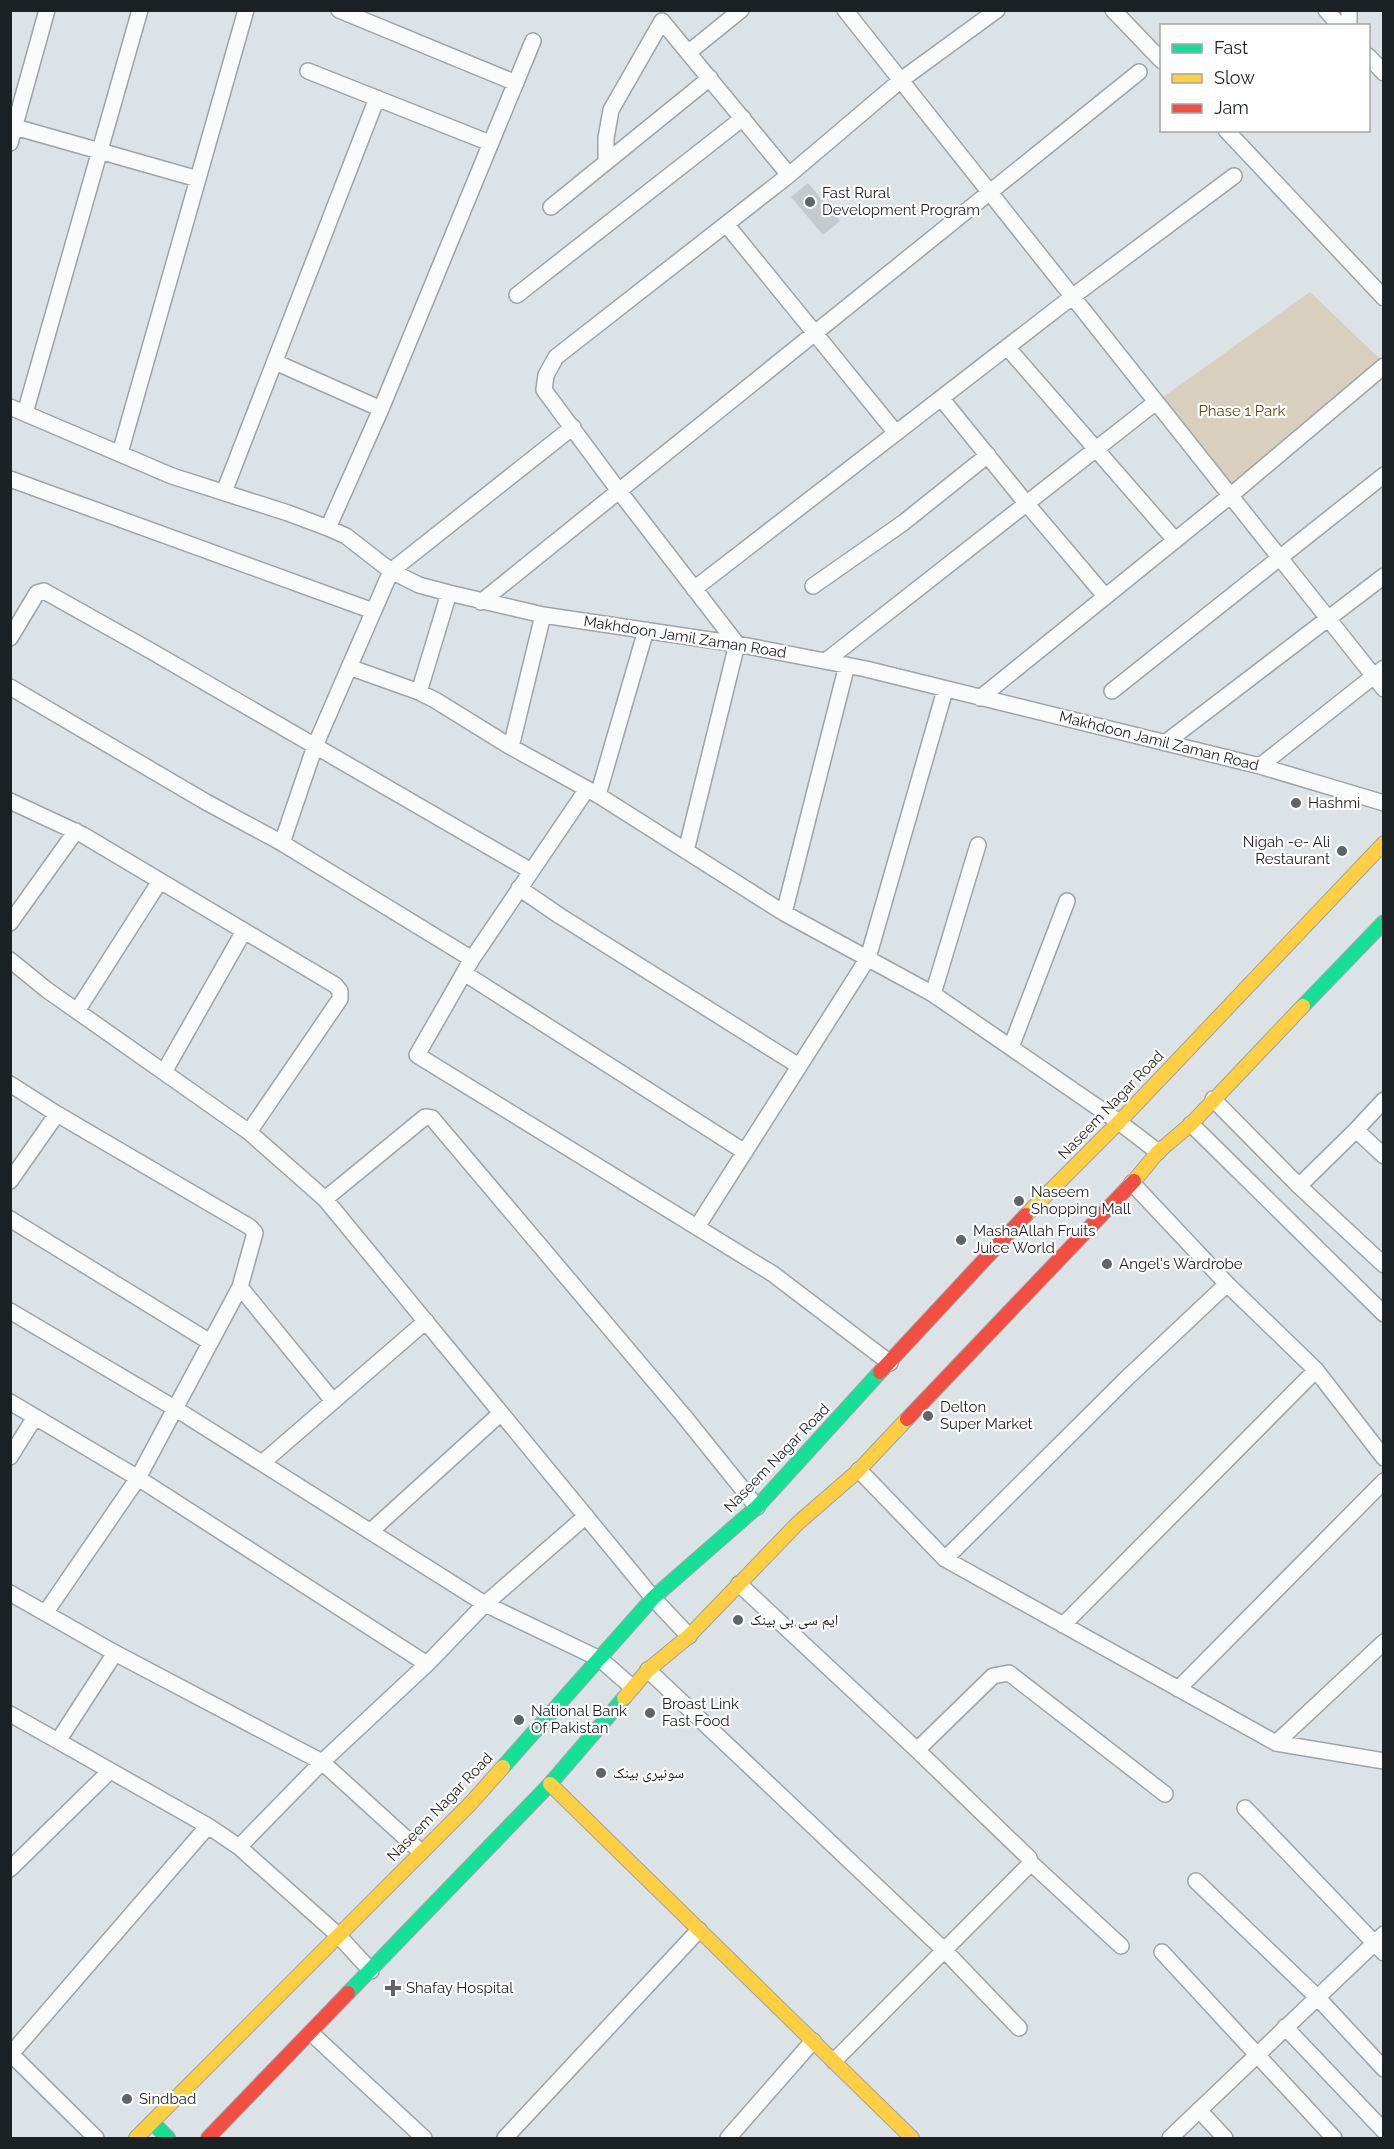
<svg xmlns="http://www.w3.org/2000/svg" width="1394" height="2149" viewBox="0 0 1394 2149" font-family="Raleway,'Noto Naskh Arabic',sans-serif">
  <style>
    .green { fill: #d9cfbe }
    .building { fill: #c5cacd }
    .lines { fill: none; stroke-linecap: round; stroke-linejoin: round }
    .street-casing { stroke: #9ea4a7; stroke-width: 18 }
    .fast-casing { stroke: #9ea4a7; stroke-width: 16 }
    .slow-casing { stroke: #9ea4a7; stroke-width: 16 }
    .jam-casing { stroke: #9ea4a7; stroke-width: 16 }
    .street { stroke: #fafbfb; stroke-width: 15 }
    .fast { stroke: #16e098; stroke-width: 14 }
    .slow { stroke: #ffcf43; stroke-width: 14 }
    .jam { stroke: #f24e42; stroke-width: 14 }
    .poi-dot { fill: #5f6567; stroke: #fff; stroke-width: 2 }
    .labels { text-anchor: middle; stroke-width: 4.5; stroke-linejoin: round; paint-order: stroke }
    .poi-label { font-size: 15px; fill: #1c2123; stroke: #fff; text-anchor: start }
    .park-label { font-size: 15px; fill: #694711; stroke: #fff }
    .street-label { font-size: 15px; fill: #1c2123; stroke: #fff }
  </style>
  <rect width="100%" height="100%" fill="#dbe3e6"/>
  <path class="green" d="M1310,292L1383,362L1230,496L1156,402Z"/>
  <path class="building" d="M808,183L840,221L823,235L791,197Z"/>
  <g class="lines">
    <defs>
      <path id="street" d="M339,10L516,83
        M845,10L1384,689
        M1113,10L1162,61
        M1326,10L1340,26
        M1349,10V26
        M689,52L741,10
        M1368,56L1384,73
        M308,71L490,143
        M15,127L198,179
        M1226,130L1384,298
        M10,143L47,10
        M606,162V138L611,110L662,21L789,175
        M551,207L710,78
        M726,224L896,433
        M517,295L743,118
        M1007,347L1175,540
        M275,362L381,409
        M941,398L1026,503L1105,596
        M10,407L172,476L288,513L328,528L346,536L391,571L419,585L449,593L543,615L737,644L866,669L1260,766L1384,803
        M25,413L140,10
        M120,453L246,10
        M10,479L373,611
        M224,492L377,98
        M328,528L381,409L533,41
        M813,586L903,523L988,455
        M694,589L1072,297L1234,176
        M481,602L1139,72
        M10,638L37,593L44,591L151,651L531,871
        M827,660L1156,402
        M349,667L419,692L435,700L511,747L598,795L784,913L933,994L1119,1122L1158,1152
        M10,687L206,802L282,843L472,959
        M1112,691L1384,475
        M419,692L449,593
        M980,698L1230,496L1384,366
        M1165,743L1384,576
        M511,747L543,615
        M1260,766L1384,668
        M587,789L472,959L417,1055L773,1274L890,1363
        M598,795L646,630
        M10,801L83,835L335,985L340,991V999L249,1132
        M282,843L315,746L391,571L573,427
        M686,851L737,644L619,491L544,390L546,375L556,357L789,175L901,80L997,10
        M519,888L560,916L799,1066
        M784,913L847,665
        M10,923L76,831
        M10,960L47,990L249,1132L325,1199
        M464,973L745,1152
        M933,994L978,845
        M77,1011L160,881
        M1011,1047L1067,901
        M164,1072L244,931
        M10,1084L57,1114L250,1227L255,1233L240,1287L138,1478L427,1664
        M1213,1099L1299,1186L1384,1265
        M1191,1124L1384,1314
        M1356,1130L1384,1156
        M10,1181L57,1114
        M1132,1183L1227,1284
        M1299,1186L1356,1130L1384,1100
        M10,1219L210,1342
        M697,1227L868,958L945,690
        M240,1287L333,1401
        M10,1311L176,1409L485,1604L600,1659L632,1687
        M10,1402L138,1478L46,1612
        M10,1457L35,1417
        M262,1463L426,1321
        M859,1470L945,1559L1276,1743L1384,1761
        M371,1531L501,1413
        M945,1559L1127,1378L1227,1284L1316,1370L1384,1458
        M739,1584L917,1750L1029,1858L1031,1863L1121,1946
        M10,1593L115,1653L322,1762L421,1852
        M1063,1625L1316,1370
        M689,1636L653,1598L325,1199L425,1117L432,1118L683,1415L757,1507
        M115,1653L58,1741L208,1826L239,1847L338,1935L371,1971
        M648,1670L945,1951L1019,2028
        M1178,1689L1384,1481
        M10,1714L58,1741
        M1276,1743L1384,1642
        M917,1750L993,1676L1009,1673L1165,1794
        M1245,1808L1384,1953
        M239,1847L322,1762L427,1664L485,1604L586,1516
        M10,1869L110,1771
        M1196,1881L1317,1997L1384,2069
        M1162,1952L1334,2138
        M1285,2027L1384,2131
        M311,2033L424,2138
        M10,2053L96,2138
        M10,2055L208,1826
        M834,2061L1031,1863
        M1199,2110L1225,2138
        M505,2138L699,1930
        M728,2138L813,2041
        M1170,2138L1384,1934"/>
      <path id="fast" d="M1303,1006L1384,922
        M503,1767L653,1598L757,1507L880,1372
        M348,1993L550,1784L624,1698
        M152,2122L168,2138"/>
      <path id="slow" d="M1134,1181L1158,1152L1191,1124L1303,1006
        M1026,1215L1119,1122L1384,843
        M624,1698L648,1670L689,1636L798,1523L859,1470L907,1419
        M550,1784L912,2138
        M136,2138L471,1803L503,1767"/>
      <path id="jam" d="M880,1372L1026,1215
        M907,1419L1134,1181
        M208,2138L348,1993"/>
    </defs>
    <use href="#street" class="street-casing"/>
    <use href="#fast" class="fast-casing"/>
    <use href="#slow" class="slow-casing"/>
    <use href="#jam" class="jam-casing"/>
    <use href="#street" class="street"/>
    <use href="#fast" class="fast"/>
    <use href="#slow" class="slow"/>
    <use href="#jam" class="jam"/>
  </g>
  <g class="poi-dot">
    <circle cx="810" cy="202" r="6"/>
    <circle cx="1296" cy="803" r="6"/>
    <circle cx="1342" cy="851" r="6"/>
    <circle cx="1019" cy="1201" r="6"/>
    <circle cx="961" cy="1240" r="6"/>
    <circle cx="1107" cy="1264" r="6"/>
    <circle cx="928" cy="1416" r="6"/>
    <circle cx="738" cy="1620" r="6"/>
    <circle cx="650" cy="1713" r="6"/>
    <circle cx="519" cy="1720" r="6"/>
    <circle cx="601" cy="1773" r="6"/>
    <path d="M390 1979h6v6h6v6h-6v6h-6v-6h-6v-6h6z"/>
    <circle cx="127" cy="2099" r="6"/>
  </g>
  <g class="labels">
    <g class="poi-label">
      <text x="822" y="198">Fast Rural<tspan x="822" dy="17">Development Program</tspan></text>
      <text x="1308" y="808">Hashmi</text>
      <text x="1330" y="847" text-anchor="end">Nigah -e- Ali<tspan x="1330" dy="17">Restaurant</tspan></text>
      <text x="1031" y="1197">Naseem<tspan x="1031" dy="17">Shopping Mall</tspan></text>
      <text x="973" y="1236">MashaAllah Fruits<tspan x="973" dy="17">Juice World</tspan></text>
      <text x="1119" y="1269">Angel's Wardrobe</text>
      <text x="940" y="1412">Delton<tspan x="940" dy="17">Super Market</tspan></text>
      <text x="750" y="1625">ایم سی بی بینک</text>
      <text x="662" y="1709">Broast Link<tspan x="662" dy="17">Fast Food</tspan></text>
      <text x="531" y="1716">National Bank<tspan x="531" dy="17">Of Pakistan</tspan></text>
      <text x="613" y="1778">سونیری بینک</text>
      <text x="406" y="1993">Shafay Hospital</text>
      <text x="139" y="2104">Sindbad</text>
    </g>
    <g class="park-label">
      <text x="1242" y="416">Phase 1 Park</text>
    </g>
    <g class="street-label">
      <text transform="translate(685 637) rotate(9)" y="5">Makhdoon Jamil Zaman Road</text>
      <text transform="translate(1159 741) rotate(14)" y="5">Makhdoon Jamil Zaman Road</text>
      <text transform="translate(1111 1105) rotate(-46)" y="5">Naseem Nagar Road</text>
      <text transform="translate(777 1458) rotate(-46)" y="5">Naseem Nagar Road</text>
      <text transform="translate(440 1807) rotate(-46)" y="5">Naseem Nagar Road</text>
    </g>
  </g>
  <rect width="1394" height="2149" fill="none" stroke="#1c2123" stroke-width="24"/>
  <rect x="1160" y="24" width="210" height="108" fill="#ffffff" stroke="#a4a6a7" stroke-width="1.5"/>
  <rect x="1172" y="44" width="30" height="9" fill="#16e098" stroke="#a4a6a7" stroke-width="1.5"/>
  <text x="1214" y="54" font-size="18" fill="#1c2123">Fast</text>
  <rect x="1172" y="74" width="30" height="9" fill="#ffcf43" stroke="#a4a6a7" stroke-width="1.5"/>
  <text x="1214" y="84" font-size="18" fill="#1c2123">Slow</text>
  <rect x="1172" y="104" width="30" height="9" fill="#f24e42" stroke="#a4a6a7" stroke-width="1.5"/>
  <text x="1214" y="114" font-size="18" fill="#1c2123">Jam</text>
</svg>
